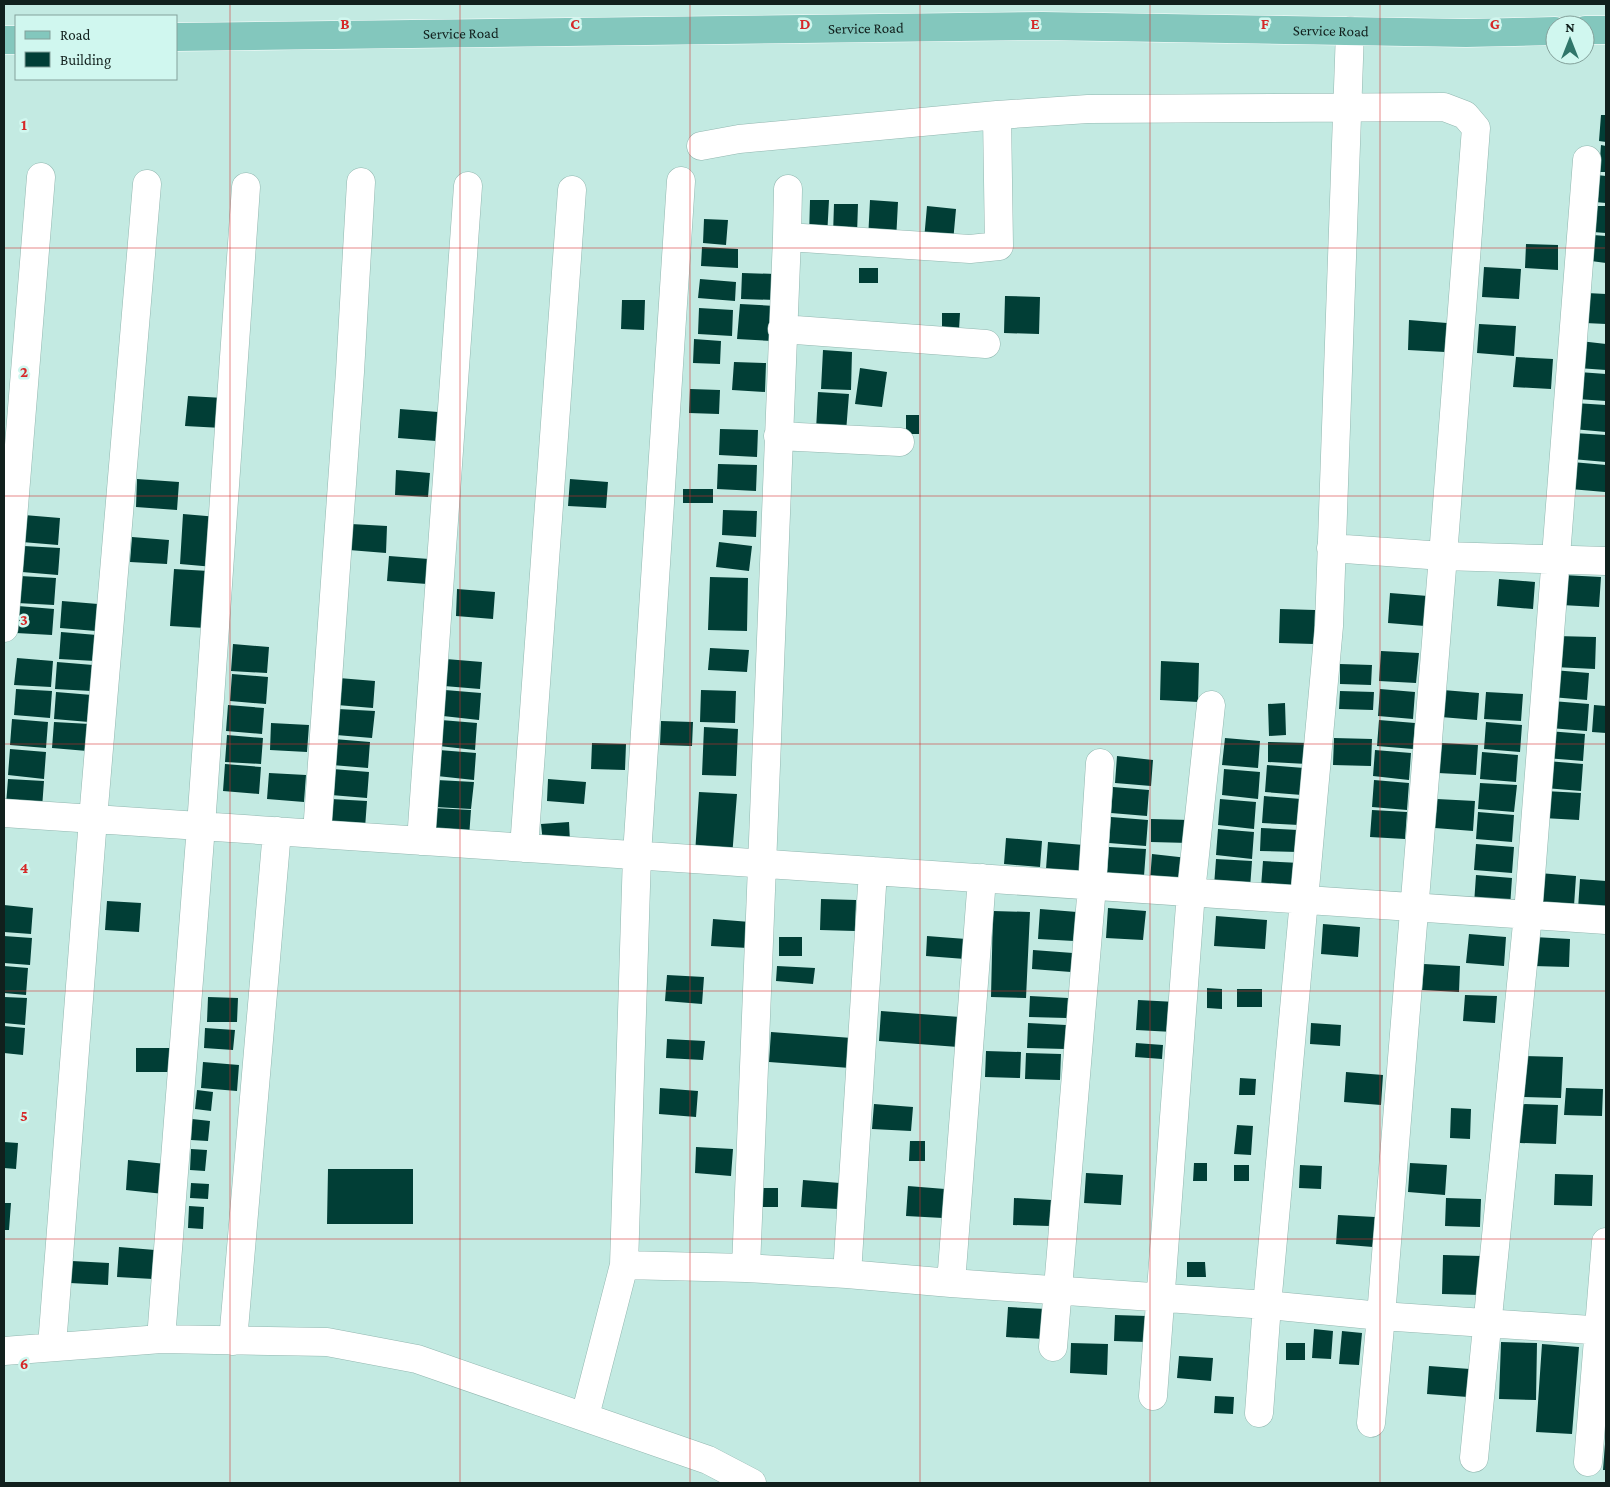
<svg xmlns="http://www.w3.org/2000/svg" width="1610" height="1487" viewBox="0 0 1610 1487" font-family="'Crimson Pro',serif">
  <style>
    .building { fill: #013e36 }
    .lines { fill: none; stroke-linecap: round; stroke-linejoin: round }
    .minor-casing { stroke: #92b7b0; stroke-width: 29 }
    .major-casing { stroke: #fff; stroke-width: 29 }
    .minor { stroke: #fff; stroke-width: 28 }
    .major { stroke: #83c7bd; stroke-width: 28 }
    .grid { fill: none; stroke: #d62828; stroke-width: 1; stroke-opacity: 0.55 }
    .labels { text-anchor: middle; stroke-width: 5; stroke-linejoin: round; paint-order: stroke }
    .street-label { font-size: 15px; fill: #11201d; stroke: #d0f7ef }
    .grid-label { font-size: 16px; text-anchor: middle; font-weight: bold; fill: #d62828; stroke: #d0f7ef; stroke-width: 5; stroke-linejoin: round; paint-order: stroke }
  </style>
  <rect width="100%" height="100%" fill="#c3eae2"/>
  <path class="building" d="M1601,115H1606V142L1599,141Z
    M1601,145L1606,146V172H1599Z
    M1597,175L1606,176V203L1595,202Z
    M810,200H829L827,237L809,236Z
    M870,200L898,202L896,241L868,240Z
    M834,204H858L857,235H833Z
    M927,206L956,209L953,242L924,240Z
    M1595,206H1606V233L1593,232Z
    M704,219L728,220L726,245L703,243Z
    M1593,235L1606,236V263L1591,261Z
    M1526,244L1558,245V270L1525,268Z
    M702,247L738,249V268L701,266Z
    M1484,267L1521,269L1519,299L1482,297Z
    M859,268H878V283H859Z
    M742,273L776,274L775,300L741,299Z
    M700,279L736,282L735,301L698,298Z
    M1587,293L1606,294V324L1585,323Z
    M1005,296L1040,297L1039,334L1004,333Z
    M622,300H645L644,330L621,329Z
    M740,304L775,306L772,341L737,339Z
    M699,308L733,310L732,336L698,334Z
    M942,313H960L959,330H942Z
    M1409,320L1447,323L1445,352L1408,350Z
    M1479,324L1516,326L1514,356L1477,353Z
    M694,339L721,341L720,364L693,363Z
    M1580,341L1606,344V370L1578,368Z
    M823,350L852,352L851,390L821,389Z
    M1516,357L1553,359L1551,389L1513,387Z
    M734,362L766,363L765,392L732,390Z
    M860,368L887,372L882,407L855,404Z
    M1579,372L1606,374V401L1577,399Z
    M690,389L720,390L719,414L689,413Z
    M818,392L849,394L846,432L816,430Z
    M188,396L224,398L222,428L185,426Z
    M1575,403L1606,405V432L1573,429Z
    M400,409L438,412L436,441L398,438Z
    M906,415H919V434H906Z
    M720,429L758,430L757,457L719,455Z
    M1574,433L1606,435V462L1572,459Z
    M1572,462L1606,465L1605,492L1570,489Z
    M718,464L757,465L756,491L717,489Z
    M396,470L430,473L428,497L395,495Z
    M137,479L179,482L177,510L136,507Z
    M570,479L608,482L606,508L568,506Z
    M683,489H713V503H683Z
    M723,510L757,511L756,537L722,535Z
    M183,514L218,517L214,567L180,564Z
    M24,515L60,518L58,545L22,542Z
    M351,524L387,526L386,553L349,550Z
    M132,537L169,540L167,564L130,562Z
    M719,542L752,546L749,571L716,567Z
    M24,546L60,548L58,575L22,572Z
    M389,556L429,559L427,584L387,581Z
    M174,569L209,571L205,628L170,626Z
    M1563,575L1601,577L1599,607L1561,605Z
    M20,576L56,578L54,605L17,603Z
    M710,577L748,578L747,631L708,630Z
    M1499,579L1535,582L1533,609L1497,606Z
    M457,589L495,592L493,619L456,616Z
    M1390,593L1428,596L1425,626L1388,623Z
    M62,601L98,604L96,631L60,628Z
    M18,606L54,609L52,635L16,633Z
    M1280,609L1315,610L1314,644L1279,643Z
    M61,632L97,635L95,661L59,659Z
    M1556,636L1596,637L1595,669L1554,667Z
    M233,644L269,647L267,673L231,671Z
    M710,648L749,650L747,672L708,670Z
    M1381,651L1419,653L1416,683L1379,681Z
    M17,658L53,661L51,687L14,685Z
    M446,659L482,662L480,689L444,686Z
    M1161,661L1199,663L1198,702L1160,700Z
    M57,662L93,665L91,691L55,689Z
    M1340,664L1372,665L1371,685L1340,684Z
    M1553,670L1589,673L1587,700L1551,697Z
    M232,674L268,677L266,704L230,701Z
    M339,678L375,681L373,708L337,705Z
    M16,689L52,691L50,718L14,715Z
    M1380,689L1415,692L1413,719L1378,716Z
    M445,690L481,693L479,720L443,716Z
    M701,690L736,691L735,723L700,722Z
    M1443,690L1479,693L1477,720L1441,717Z
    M1340,691L1374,692L1373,710L1339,709Z
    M56,692L92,695L89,722L54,719Z
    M1486,692L1523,694L1521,721L1484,719Z
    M1552,701L1589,704L1587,731L1550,728Z
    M1285,703L1286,735L1269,736L1268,704Z
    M228,705L264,708L262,734L226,731Z
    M1594,705L1606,706V733L1592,732Z
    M338,709L375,711L372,738L336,735Z
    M12,719L48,722L46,748L10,745Z
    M441,720L477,723L475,750L439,746Z
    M1379,720L1415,723L1413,749L1377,746Z
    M661,721L693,722L692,746L660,745Z
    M54,722L90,724L87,751L52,748Z
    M1486,722L1522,725L1520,752L1484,749Z
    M271,723L309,725L307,752L270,750Z
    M704,727L738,729L736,776L702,775Z
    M1548,731L1585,734L1583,761L1546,758Z
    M227,735L263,738L261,764L225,762Z
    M1225,738L1260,741L1258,768L1222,765Z
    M1334,738L1372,739L1371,766L1333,765Z
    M334,739L370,742L368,768L332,765Z
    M1268,742L1308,743L1307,764L1268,762Z
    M592,743L626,744L625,770L591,769Z
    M1441,743L1478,745L1476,775L1438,773Z
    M10,749L46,752L44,779L8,775Z
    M439,750L476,753L474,780L437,776Z
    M1375,750L1411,753L1409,780L1373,776Z
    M1482,752L1518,755L1516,782L1480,779Z
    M1117,756L1153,760L1151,786L1115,783Z
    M1547,761L1583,764L1581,791L1545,788Z
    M225,764L261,767L259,794L223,791Z
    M1267,765L1304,768L1302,795L1265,792Z
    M333,769L369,772L367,798L331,795Z
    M1224,769L1260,772L1258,799L1222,795Z
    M269,773L306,775L304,802L267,799Z
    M8,779L44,781L42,808L6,805Z
    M548,779L586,782L584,804L547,801Z
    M437,780L474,782L471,809L435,807Z
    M1374,780L1409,783L1407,810L1372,807Z
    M1480,783L1517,785L1514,812L1478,809Z
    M1113,787L1149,790L1147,816L1111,813Z
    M1545,791L1581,793L1579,820L1543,818Z
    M699,792L737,794L732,857L695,854Z
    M1264,796L1301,799L1299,825L1262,823Z
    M331,799L367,801L365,828L329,825Z
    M1220,799L1256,802L1254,829L1218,825Z
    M1437,799L1475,801L1473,831L1435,828Z
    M434,808L471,810L469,837L432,834Z
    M1372,810L1407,812L1405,839L1370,837Z
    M1478,812L1514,815L1512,842L1476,839Z
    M1111,817L1148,820L1146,846L1109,843Z
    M1151,819L1190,820L1189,843L1151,842Z
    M569,822L570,842L543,843L541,824Z
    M1261,828L1298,830V852L1260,851Z
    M1218,829L1254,832L1252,859L1216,855Z
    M1006,838L1042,841L1040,867L1004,864Z
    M1048,842L1084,845L1082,872L1046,869Z
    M1476,844L1514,847L1512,873L1474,870Z
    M1109,847L1146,849L1144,876L1107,873Z
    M1152,854L1188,858L1186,884L1150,881Z
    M1216,859L1252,861L1250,888L1214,886Z
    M1263,861L1300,863L1298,890L1261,887Z
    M1539,873L1576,876L1574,906L1536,903Z
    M1476,875L1512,878L1510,907L1474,904Z
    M1580,879L1606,881V911L1578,909Z
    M821,899L856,900L855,931L820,930Z
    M107,901L141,903L139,932L105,930Z
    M4,905L33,908L31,934L4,932Z
    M1108,908L1146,911L1143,940L1106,938Z
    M1040,909L1077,912L1074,941L1038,939Z
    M993,911L1030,912L1026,998L991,997Z
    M1216,916L1267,920L1265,949L1214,946Z
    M713,919L750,922L748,948L711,946Z
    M1323,924L1360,927L1358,957L1321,954Z
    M1469,934L1506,937L1504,966L1466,963Z
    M4,936L32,938L30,965L4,963Z
    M927,936L966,939L965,959L926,956Z
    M779,937H802V956H779Z
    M1534,937L1570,939L1569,967L1533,966Z
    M1033,950L1073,953L1071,972L1032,969Z
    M1424,964L1460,966L1459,992L1422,990Z
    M4,966L28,968L26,995L4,993Z
    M777,966L815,968L813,984L776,981Z
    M667,975L704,977L702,1004L665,1001Z
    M1207,988L1222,989V1009L1207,1008Z
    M1237,989H1262V1007H1237Z
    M1465,995L1497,996L1495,1023L1463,1021Z
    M1030,996L1068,998L1067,1018L1029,1017Z
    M4,997L27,998L25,1025L4,1023Z
    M208,997L238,998L237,1022H207Z
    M1138,1000L1176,1002L1173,1032L1136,1030Z
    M881,1011L960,1017L958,1047L879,1041Z
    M1028,1023L1066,1025L1065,1049L1027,1048Z
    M1311,1023L1341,1025L1340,1046L1310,1044Z
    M4,1026L25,1028L23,1055L4,1053Z
    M205,1028L235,1030L233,1050L204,1048Z
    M771,1032L852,1038L850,1068L769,1062Z
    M667,1039L705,1041L703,1060L666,1058Z
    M1136,1043L1163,1045L1162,1059L1135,1057Z
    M136,1048H171L170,1072H136Z
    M986,1051L1021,1052L1020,1078L985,1077Z
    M1026,1053L1061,1054L1060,1080L1025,1079Z
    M1524,1056L1563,1057L1561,1098L1523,1097Z
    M203,1062L239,1065L237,1091L201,1088Z
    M1346,1072L1383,1075L1381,1105L1344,1102Z
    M1240,1078L1256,1079L1255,1095H1239Z
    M660,1088L698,1091L696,1117L659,1114Z
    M1566,1088L1603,1089L1602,1116L1564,1115Z
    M197,1090L213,1092L211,1111L195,1109Z
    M874,1104L913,1107L911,1131L872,1129Z
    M1521,1104L1558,1105L1556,1144L1520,1143Z
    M1451,1108L1471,1109L1470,1139L1450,1138Z
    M192,1119L210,1121L208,1141L191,1140Z
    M1237,1125L1253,1126L1251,1155L1234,1154Z
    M910,1141H925V1161H909Z
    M4,1142L18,1143L16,1169L4,1168Z
    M696,1147L733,1149L731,1176L695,1173Z
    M191,1149L207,1150L205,1171L190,1170Z
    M128,1160L166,1164L164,1194L126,1190Z
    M1194,1163H1207V1181H1193Z
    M1410,1163L1447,1165L1445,1195L1408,1192Z
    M1234,1165H1249V1181H1234Z
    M1300,1165L1322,1166L1321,1189L1299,1188Z
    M328,1169H413V1224H327Z
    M1086,1173L1123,1175L1121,1205L1084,1203Z
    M1555,1174L1593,1175L1592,1206L1554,1205Z
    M803,1180L840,1183L838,1209L801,1207Z
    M191,1183L209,1184L208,1199L190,1198Z
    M908,1186L945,1189L943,1218L906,1216Z
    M761,1188H778V1207H761Z
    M1014,1198L1051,1200L1050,1226L1013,1225Z
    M1446,1198L1481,1199L1480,1227L1445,1226Z
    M4,1203H11L9,1230H4Z
    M189,1206L204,1207L203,1229L188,1228Z
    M1338,1215L1375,1217L1373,1247L1336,1244Z
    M119,1247L155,1250L153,1279L117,1277Z
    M1443,1255L1482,1256L1481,1295L1442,1294Z
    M72,1261L109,1263L108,1285L70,1283Z
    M1187,1262H1205L1206,1277H1187Z
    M1008,1307L1046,1309L1044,1339L1006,1337Z
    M1115,1315L1147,1316L1146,1342L1114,1341Z
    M1314,1329L1333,1331L1331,1359L1312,1358Z
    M1342,1331L1362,1333L1359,1365L1339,1364Z
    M1501,1342L1537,1343L1536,1400L1499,1399Z
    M1071,1343L1108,1344L1107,1375L1070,1373Z
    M1286,1343H1305V1360H1286Z
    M1542,1344L1579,1347L1572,1434L1536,1432Z
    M1179,1356L1213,1358L1211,1381L1177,1378Z
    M1429,1366L1470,1369L1468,1397L1427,1394Z
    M1215,1396L1234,1397L1233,1414L1214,1413Z
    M1605,1444H1606V1470H1603Z"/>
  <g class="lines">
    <defs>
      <path id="minor" d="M701,146L739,139L997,115L1088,109L1444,107L1465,115L1476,128L1443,556L1381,1316L1371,1423
        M788,189L787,237L970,249L999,246L997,115
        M782,329L986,344
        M778,436L900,442
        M1331,548L1443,556L1606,561
        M4,628L41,177
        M4,813L1606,920
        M317,833L350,372L361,182
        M421,841L468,186
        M524,848L572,190
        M624,1265L746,1268L847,1274L951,1283L1267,1305L1381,1316L1606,1331
        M746,1268L787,237
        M847,1274L873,871
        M951,1283L982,878
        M161,1339L201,826L246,187
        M233,1341L277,831
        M52,1346L93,819L147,184
        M1053,1347L1092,886L1100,763
        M4,1351L161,1339L327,1342L417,1359L708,1460L752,1483
        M1153,1396L1191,892L1211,705
        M1259,1413L1267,1305L1329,626L1350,31
        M585,1416L624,1265L637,855L681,181
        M1474,1458L1528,914L1587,160
        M1588,1462L1606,1242"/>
      <g id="major">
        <path d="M1585,30H1606"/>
        <path id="s1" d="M176,37L1042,26L1466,33L1555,31"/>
        <path d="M4,40H16"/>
      </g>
    </defs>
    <use href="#minor" class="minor-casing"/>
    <use href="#major" class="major-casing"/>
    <use href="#minor" class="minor"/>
    <use href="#major" class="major"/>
  </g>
  <path class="grid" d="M230,4V1483M460,4V1483M690,4V1483M920,4V1483M1150,4V1483M1380,4V1483M4,248H1606M4,496H1606M4,744H1606M4,991H1606M4,1239H1606"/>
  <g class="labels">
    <g class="street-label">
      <text dy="5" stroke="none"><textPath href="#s1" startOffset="690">Service Road</textPath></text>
      <text dy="5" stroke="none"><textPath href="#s1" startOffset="1155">Service Road</textPath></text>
      <text dy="5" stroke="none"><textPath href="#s1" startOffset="285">Service Road</textPath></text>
    </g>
  </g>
  <g class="grid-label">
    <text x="345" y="29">B</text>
    <text x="575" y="29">C</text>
    <text x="805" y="29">D</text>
    <text x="1035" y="29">E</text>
    <text x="1265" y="29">F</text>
    <text x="1495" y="29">G</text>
    <text x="24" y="130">1</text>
    <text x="24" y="377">2</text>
    <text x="24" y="625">3</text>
    <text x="24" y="873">4</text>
    <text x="24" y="1121">5</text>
    <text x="24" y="1369">6</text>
  </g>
  <rect width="1610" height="1487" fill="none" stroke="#11201d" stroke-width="10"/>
  <rect x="15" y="15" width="162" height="65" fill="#d0f7ef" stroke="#84a19b"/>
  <rect x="25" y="31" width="25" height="8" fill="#83c7bd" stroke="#84a19b"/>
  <text x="60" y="40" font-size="15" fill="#11201d">Road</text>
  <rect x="25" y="52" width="25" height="15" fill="#013e36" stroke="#84a19b"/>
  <text x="60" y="65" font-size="15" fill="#11201d">Building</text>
  <g transform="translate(1570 40)"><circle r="24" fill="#d0f7ef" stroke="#84a19b"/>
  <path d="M0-4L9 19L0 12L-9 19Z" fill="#30766a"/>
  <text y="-8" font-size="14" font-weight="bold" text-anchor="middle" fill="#11201d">N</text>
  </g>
</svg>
